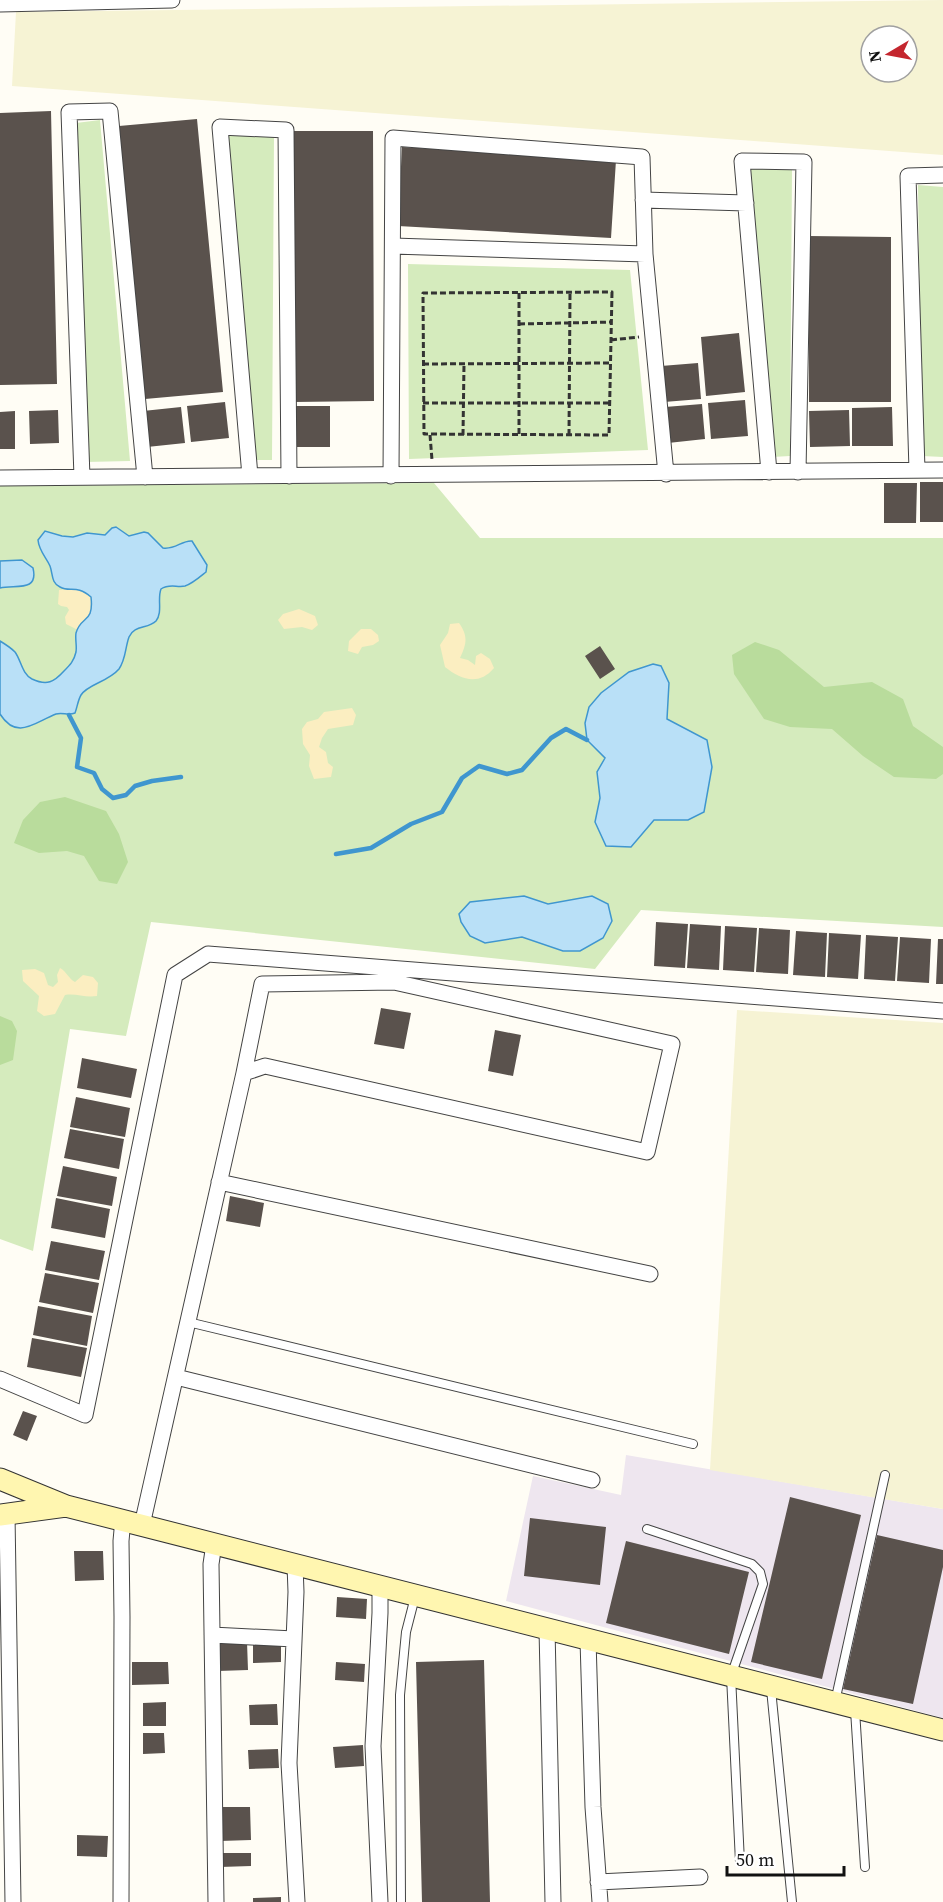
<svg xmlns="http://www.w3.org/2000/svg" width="943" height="1902" viewBox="0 0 943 1902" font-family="'Source Serif 4',serif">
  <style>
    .industrial { fill: #eee6ef }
    .farmland { fill: #f6f3d4; fill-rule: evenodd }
    .green { fill: #d5ebbd }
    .forest { fill: #b9dc9c }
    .sand { fill: #fbeec1 }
    .water { fill: #b9e0f7; stroke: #3f96cf; stroke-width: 1.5 }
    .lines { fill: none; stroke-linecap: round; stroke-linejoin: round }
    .stream { stroke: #3f96cf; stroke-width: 4.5 }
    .building { fill: #5a524d }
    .lane-casing { stroke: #444; stroke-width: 10 }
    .street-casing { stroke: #444; stroke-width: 17 }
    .secondary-casing { stroke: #333; stroke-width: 23 }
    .path { stroke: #333; stroke-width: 3; stroke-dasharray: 6 3; stroke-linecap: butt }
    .lane { stroke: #fff; stroke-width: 8 }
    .street { stroke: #fff; stroke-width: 15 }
    .secondary { stroke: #fff6b0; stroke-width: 21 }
  </style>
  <rect width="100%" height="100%" fill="#fffdf5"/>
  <path class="industrial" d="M626,1455L943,1509V1718L506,1601L533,1476L621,1495Z"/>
  <path class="farmland" d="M943,0V155L12,86L16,12ZM871,36H907V72H871Z
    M737,1010L943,1023V1509L710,1470Z"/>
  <path class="green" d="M100,120L130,461L86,462L76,123Z
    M227,135L274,136L272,460H254Z
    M749,169H792L790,456L772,457Z
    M918,185L943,187V457L922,456Z
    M408,264L630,270L648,450L409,459Z
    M434,483L480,538H943V927L641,910L595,969L151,922L126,1036L70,1029L33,1251L0,1239V486Z"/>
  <path class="forest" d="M755,642L779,650L824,687L872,682L903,699L913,726L943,747V774L936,779L894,777L863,756L832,729L790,727L764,719L734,674L732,655Z
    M65,797L106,811L119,834L128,862L117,884L99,881L84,856L67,851L39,853L14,843L23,820L40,802Z
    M0,1016L12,1021L17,1031L13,1060L0,1065Z"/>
  <path class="sand" d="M77,588L91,597L92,610L78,630L66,624L65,617L69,610L67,607L61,606L58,604L59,590Z
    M299,609L315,616L318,625L312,630L302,627L284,629L278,620L283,614Z
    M459,623C468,636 467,643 460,658L468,660L475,665L476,656L481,653L490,659L494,668C479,686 461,680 445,667L440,645L448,633L450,624Z
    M361,629H371L378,635L379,641L373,645L362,647L358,654L348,651L349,641Z
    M352,708L356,715L353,725L328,729L322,738L319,747L326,752L328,763L333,767L331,777L314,779L309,766L310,755L303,744L302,729L307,722L318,719L324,712Z
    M60,968C67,972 68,978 75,982L83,975L93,977L98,983L97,996C85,998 76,993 65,995L55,1014L44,1016L37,1011L39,996L23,981L22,970L35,969L44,973L48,985L53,987L58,982L57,975Z"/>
  <path class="water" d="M116,527L129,536L144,532L148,533L163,548C175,550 182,540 192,541L207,565L206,572C201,576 192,584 185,586C177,588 170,583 161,589C157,599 163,612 156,621C148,629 134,625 129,637C125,648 126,659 119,669C108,682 88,684 81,695C78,700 77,708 75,713C68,716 63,712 56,714C35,722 17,741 0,714V641C5,644 11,648 15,652C21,660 22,674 32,679C47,686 54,682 64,671C70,665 74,661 76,652C77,646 75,639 76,633C81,615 94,624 91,597C76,584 70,593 60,587C51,583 53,574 50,566C46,557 39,551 38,540L45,531L62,536L73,537L87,533L105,535L112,528Z
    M22,560L33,568C39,593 14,584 0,588V561Z
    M653,664L661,666L669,683L667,719L707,740L712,767L704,812L688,820H654L631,847L606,846L595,822L600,798L597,772L605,758L587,740L585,723L589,707L601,693L629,672Z
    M524,896L548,904L592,896L608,904L612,921L603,938L580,951H563L522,937L485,943L470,936L461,922L459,914L470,902Z"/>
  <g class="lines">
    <path class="stream" d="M69,715L81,738L77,767L94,773L102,789L113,798L126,795L135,786L152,781L181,777
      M336,854L371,848L411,824L442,812L462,778L479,766L507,774L522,770L551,738L566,729L587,740"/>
  </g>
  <path class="building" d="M51,111L57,384L0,385V113Z
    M197,119L223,392L145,399L119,126Z
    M292,131H373L374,401L294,402Z
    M402,147L616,160L611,238L398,226Z
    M809,236L891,237V402H809Z
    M739,333L745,392L706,396L701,337Z
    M698,363L701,399L664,402L661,366Z
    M745,400L748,436L711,439L708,403Z
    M225,402L229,438L191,442L187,406Z
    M702,404L705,439L668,443L665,407Z
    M295,406H330V447H295Z
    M181,407L185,443L147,447L143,411Z
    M892,407L893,446H852V408Z
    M58,410L59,443L30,444L29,411Z
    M849,410L850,446L810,447L809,411Z
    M15,411V449H0V412Z
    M920,482H943V522H920Z
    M884,483H917L916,523H884Z
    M600,646L615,669L600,679L585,656Z
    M656,922L688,924L685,968L654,966Z
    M690,924L721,926L719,970L687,968Z
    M725,926L757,928L754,972L723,970Z
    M759,928L790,930L788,974L756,972Z
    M796,931L827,933L825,977L793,975Z
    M829,933L861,935L858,979L827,977Z
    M866,935L898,937L895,981L864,979Z
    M900,937L931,939L929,983L897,981Z
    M938,939H943V984H936Z
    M381,1008L411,1013L404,1049L374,1044Z
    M495,1030L521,1035L513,1076L488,1071Z
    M82,1058L137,1069L131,1098L77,1088Z
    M76,1097L130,1108L125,1137L70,1127Z
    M70,1129L124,1139L119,1169L64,1158Z
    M63,1166L117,1177L112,1206L57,1196Z
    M230,1196L264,1203L260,1227L226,1221Z
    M56,1198L110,1209L105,1238L51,1228Z
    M51,1241L105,1251L99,1280L45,1270Z
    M45,1273L99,1283L93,1313L39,1302Z
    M38,1306L92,1316L87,1346L33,1335Z
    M32,1338L87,1348L81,1377L27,1367Z
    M23,1411L37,1416L27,1441L13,1435Z
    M790,1497L861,1515L822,1679L751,1662Z
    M530,1518L606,1527L600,1585L524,1576Z
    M877,1535L943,1550V1567L913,1704L843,1689Z
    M626,1541L749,1572L729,1654L606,1623Z
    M74,1551H103L104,1580L75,1581Z
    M337,1597L367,1599L366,1619L336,1617Z
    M247,1642L248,1670L218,1671L217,1643Z
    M253,1643H281V1662L253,1663Z
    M484,1660L490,1902H422L416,1662Z
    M132,1662H168L169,1684L132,1685Z
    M336,1662L365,1664L364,1682L335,1680Z
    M166,1702V1726H143V1703Z
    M277,1704L278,1725H250L249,1705Z
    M143,1733H164L165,1753L143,1754Z
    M363,1745L364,1766L335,1768L333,1747Z
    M278,1749L279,1768L249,1769L248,1750Z
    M219,1807H250L251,1840L220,1841Z
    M77,1835L108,1836L107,1857L77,1856Z
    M220,1853H251V1866L220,1867Z
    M281,1897V1902H253V1898Z"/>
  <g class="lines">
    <defs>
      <path id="lane" d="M188,1322L693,1444
        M647,1529L752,1564L760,1572L763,1584L731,1676L740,1862
        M771,1689L792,1902
        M835,1702L885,1475
        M855,1710L865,1867
        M401,1902L400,1695L406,1632L415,1597"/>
      <path id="street" d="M0,4L172,0
        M643,200L746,203
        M393,246L645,254L666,474
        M917,470L908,176L943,175
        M769,472L742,161L804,162L798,472
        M250,476L220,127L286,130L289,476
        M391,476L393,138L642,157L645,254
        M82,477L69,112L110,111L145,477
        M0,478L943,470
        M219,1182L650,1274
        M176,1377L592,1480
        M0,1379L85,1415L175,975L208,954L943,1011
        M7,1514L13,1902
        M142,1525L244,1073L265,1066L647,1152L672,1044L394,982L262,984L244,1073
        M214,1544L211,1564L216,1902
        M295,1565L296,1592L289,1763L297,1902
        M380,1586V1613L373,1746L380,1902
        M547,1629L553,1902
        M212,1635L294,1639
        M588,1640L593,1807L600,1902
        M598,1882L700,1877
        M121,1902L122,1617L121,1541L123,1519"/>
      <path id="secondary" d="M0,1479L66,1506
        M0,1515L66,1506L943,1730"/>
    </defs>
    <use href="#lane" class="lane-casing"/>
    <use href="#street" class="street-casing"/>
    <use href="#secondary" class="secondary-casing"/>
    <path class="path" d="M612,292L609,435L424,434L423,293Z
      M519,293V435
      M519,324L612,322
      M611,340L639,337
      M423,364L610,363
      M423,403H610
      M430,435L432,460
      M463,435L464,364
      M569,435L570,293"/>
    <use href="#lane" class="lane"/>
    <use href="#street" class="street"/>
    <use href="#secondary" class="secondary"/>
  </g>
  <g transform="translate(889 54) rotate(260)"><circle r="28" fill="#ffffff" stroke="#a0a0a0" stroke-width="1.5"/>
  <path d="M0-4.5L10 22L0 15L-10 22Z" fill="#c4262e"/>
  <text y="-9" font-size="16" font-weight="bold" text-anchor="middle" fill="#111111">N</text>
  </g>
  <path d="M727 1866v9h117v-9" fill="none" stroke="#111111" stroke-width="3"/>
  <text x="736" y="1866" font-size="18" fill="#111111" stroke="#ffffff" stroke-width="4.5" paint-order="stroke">50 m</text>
</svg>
